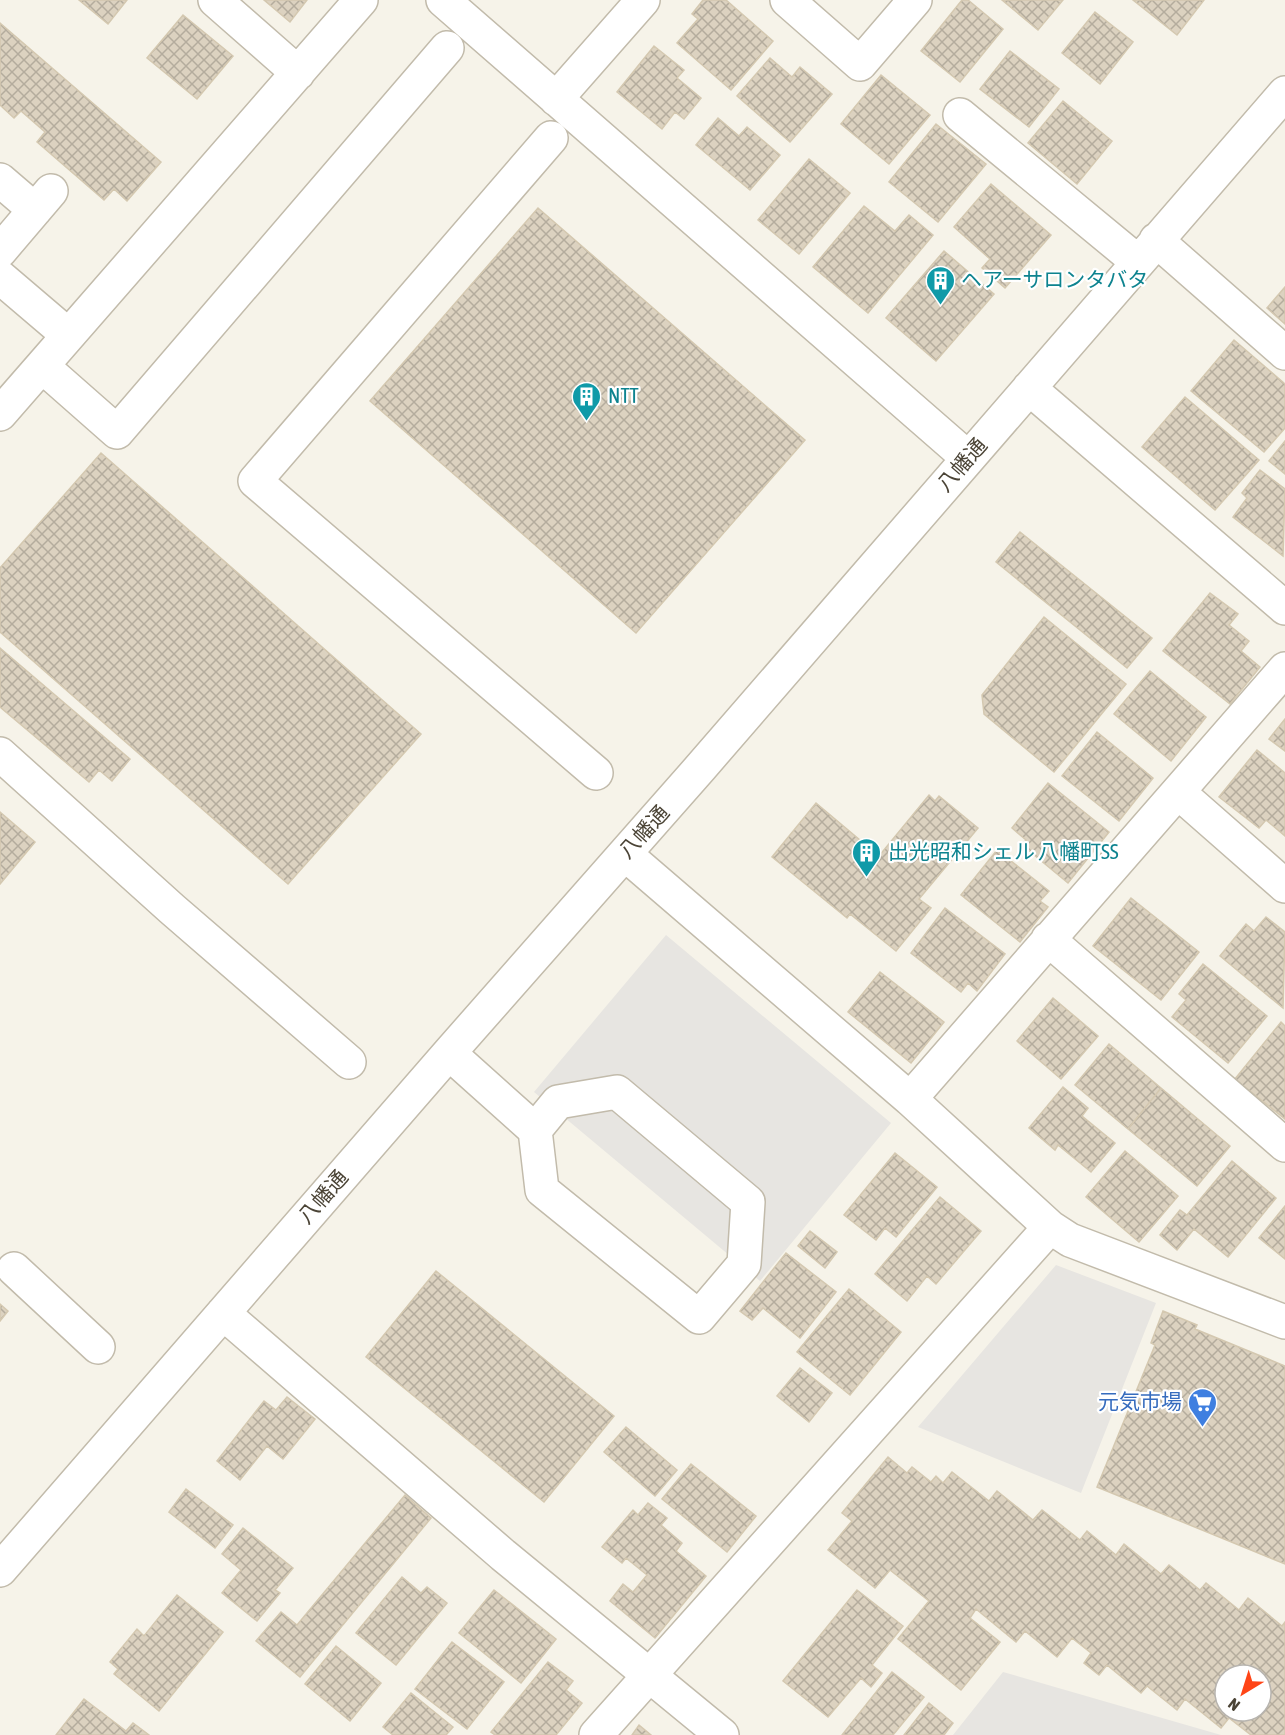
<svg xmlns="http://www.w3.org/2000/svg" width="1285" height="1735" viewBox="0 0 1285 1735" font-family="'Asap Condensed','Noto Sans JP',sans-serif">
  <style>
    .parking { fill: #e7e5e1 }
    .building { fill: url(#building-cross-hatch); stroke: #d4c8b0; stroke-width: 1.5; fill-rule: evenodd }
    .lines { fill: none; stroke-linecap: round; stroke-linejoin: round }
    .minor-casing { stroke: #c2bbab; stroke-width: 36 }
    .minor { stroke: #fff; stroke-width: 33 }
    .labels { text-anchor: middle; stroke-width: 4.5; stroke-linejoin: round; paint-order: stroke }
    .culture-label { font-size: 21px; fill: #0d838f; stroke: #fff; text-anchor: start }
    .street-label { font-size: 21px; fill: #4b4436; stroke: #fff }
    .shop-label { font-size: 21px; fill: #366cbe; stroke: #fff; text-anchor: end }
  </style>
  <defs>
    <pattern id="building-cross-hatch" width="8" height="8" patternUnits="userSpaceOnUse" patternTransform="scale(1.5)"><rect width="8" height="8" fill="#dcd2c0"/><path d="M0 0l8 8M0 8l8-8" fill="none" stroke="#b4ac9d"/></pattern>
  </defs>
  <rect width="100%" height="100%" fill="#f6f3e9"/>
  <path class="parking" d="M666,935L891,1123L760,1281L534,1092Z
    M1056,1265L1156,1303L1081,1493L918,1427Z
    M1003,1672L1221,1735H953Z"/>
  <path class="building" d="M79,0H127L108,24Z
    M264,0H307L290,22Z
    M703,0H726L773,41L731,90L677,43L698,19L692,14Z
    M962,0H968L1003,29L960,82L921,51Z
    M1002,0H1063L1038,30Z
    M1133,0H1204L1177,35Z
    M1095,12L1133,42L1100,84L1062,53Z
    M183,15L233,56L197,99L147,58Z
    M0,23L161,162L127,201L114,189L104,200L37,142L45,132L21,111L14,118L0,105Z
    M654,46L684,70L677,78L701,98L684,119L675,112L662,129L617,92Z
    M1010,51L1059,89L1029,127L980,89Z
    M770,58L792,77L800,67L832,94L790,142L737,96Z
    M881,75L930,115L889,164L841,124Z
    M1063,101L1112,141L1077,184L1028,143Z
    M718,118L739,136L747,127L780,155L750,190L696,145Z
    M936,124L986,164L938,222L889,182Z
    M809,159L850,193L799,254L758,220Z
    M991,184L1051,235L1005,288L982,268L990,259L954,227Z
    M864,206L895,231L909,215L933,235L868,313L813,267Z
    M538,208L805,440L636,633L370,401Z
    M944,251L994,294L936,361L886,318Z
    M1285,287V324L1267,308Z
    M1234,340L1285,384V428L1264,452L1191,391Z
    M1185,397L1259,460L1215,510L1142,447Z
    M1285,441V474L1269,461Z
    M101,453L421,734L288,884L0,632V568Z
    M1260,470L1285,489L1283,556L1233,517L1247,498L1242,493Z
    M1020,532L1152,638L1127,668L996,562Z
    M1210,593L1238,614L1229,625L1249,641L1241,651L1260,667L1230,704L1163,651Z
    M1044,617L1126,684L1054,772L984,714L982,695Z
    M0,648L130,759L112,781L99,770L89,782L0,707Z
    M1150,671L1206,717L1171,761L1114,714Z
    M1285,719V751L1269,739Z
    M1097,732L1153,778L1119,821L1062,776Z
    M1257,750L1285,773V836L1266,820L1259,828L1219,797Z
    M1048,783L1109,832L1068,883L1022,845L1026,840L1012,828Z
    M929,795L935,801L939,796L978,828L919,899L931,908L896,951L850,914L847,918L772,857L816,803L879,856Z
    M0,812L35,842L0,884Z
    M997,850L1049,891L1040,901L1048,907L1020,942L961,895Z
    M1131,898L1199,952L1161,1000L1093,946Z
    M945,908L1005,954L977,991L968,983L961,992L911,953Z
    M1266,917L1285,932L1283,1008L1220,956L1246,924L1254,931Z
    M1203,964L1267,1016L1228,1063L1172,1017L1186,1000L1179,994Z
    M880,972L944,1022L911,1063L848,1012Z
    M1053,998L1098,1036L1061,1079L1017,1041Z
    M1281,1022L1285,1026V1119L1235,1079Z
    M1109,1044L1161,1088L1128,1129L1075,1085Z
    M1063,1087L1088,1108L1082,1116L1115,1143L1091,1172L1058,1145L1055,1150L1029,1128Z
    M1161,1088L1230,1146L1197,1186L1128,1129Z
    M1125,1151L1178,1196L1139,1242L1086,1197Z
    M895,1153L937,1187L896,1237L885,1228L876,1240L844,1215Z
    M1232,1161L1276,1198L1228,1257L1194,1229L1177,1250L1160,1235L1180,1210L1187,1215Z
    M940,1197L981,1231L936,1284L927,1276L907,1301L875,1274Z
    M1285,1206V1259L1259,1238Z
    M810,1231L837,1252L825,1268L798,1246Z
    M786,1253L836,1292L800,1338L763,1308L752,1320L740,1311Z
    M436,1271L614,1416L544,1502L366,1357Z
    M849,1289L901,1332L850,1395L797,1352Z
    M0,1304L8,1311L0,1321Z
    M1163,1311L1197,1325L1195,1329L1285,1366V1564L1097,1487L1155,1345L1151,1343Z
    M800,1368L832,1393L809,1422L777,1396Z
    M287,1397L315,1419L283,1459L267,1446L240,1480L217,1461L264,1401L276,1410Z
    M626,1427L677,1470L655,1496L604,1452Z
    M888,1457L907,1473L912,1467L931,1482L936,1476L943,1483L952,1472L989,1501L997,1491L1033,1520L1042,1510L1080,1540L1087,1531L1116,1555L1124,1544L1161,1574L1169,1565L1200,1590L1206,1583L1239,1610L1248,1598L1282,1626L1285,1622V1735H1251L1229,1718L1221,1728L1185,1699L1177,1710L1147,1686L1141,1693L1107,1665L1099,1675L1084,1663L1091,1653L1072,1638L1057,1657L1025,1631L1016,1642L976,1609L970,1618L1000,1642L961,1690L898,1639L929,1601L890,1570L875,1588L828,1550L852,1521L842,1513ZM1225,1675H1261V1711H1225Z
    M691,1464L756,1516L727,1552L662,1499Z
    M186,1489L233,1525L215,1548L169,1512Z
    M405,1495L431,1518L300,1677L256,1641L281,1612L297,1625Z
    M648,1503L667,1518L661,1525L682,1543L676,1551L706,1576L655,1638L610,1601L623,1584L633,1592L647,1575L626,1558L622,1563L602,1547L633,1510L638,1515Z
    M243,1528L293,1568L275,1590L280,1593L257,1621L222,1593L241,1570L222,1554Z
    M402,1577L421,1593L427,1587L447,1603L396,1665L356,1633Z
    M494,1590L556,1639L521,1683L459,1633Z
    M857,1590L903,1626L872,1665L882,1673L871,1687L861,1678L828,1717L783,1681Z
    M177,1595L223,1632L159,1711L114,1674L118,1669L110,1662L137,1629L144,1636Z
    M452,1642L504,1682L467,1729L415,1689Z
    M336,1646L381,1683L350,1721L305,1684Z
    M548,1662L573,1681L566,1690L582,1703L556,1735H495L491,1732Z
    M892,1672L924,1697L893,1735H842Z
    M411,1693L453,1727L446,1735H393L383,1727Z
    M84,1699L126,1731L133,1723L149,1735H56Z
    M929,1703L953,1723L944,1735H904Z
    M639,1725L651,1735H632Z"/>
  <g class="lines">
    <defs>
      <path id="minor" d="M215,0L298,73
        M443,0L968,458
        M787,0L860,64L915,0
        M556,99L643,0
        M960,115L1138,262
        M551,138L255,481L596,773
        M0,180L35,210
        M1156,240L1285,353
        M0,251L51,191
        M0,277L68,335
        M42,366L117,432L447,48
        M1029,388L1285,608
        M0,414L361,0
        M0,754L172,909L349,1062
        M1178,792L1285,886
        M625,854L910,1099L1050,1227L1070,1240L1285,1322
        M1048,939L1285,1145
        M449,1053L535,1130L542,1190L699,1317L744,1264L748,1202L617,1092L558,1102L535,1130
        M910,1099L1285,669
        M14,1269L98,1347
        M223,1313L503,1555L722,1735
        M0,1570L449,1053L701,767L1285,93
        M596,1735L1050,1227"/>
    </defs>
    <use href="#minor" class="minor-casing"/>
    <use href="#minor" class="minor"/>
  </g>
  <defs>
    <symbol id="building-pin" viewBox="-11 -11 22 30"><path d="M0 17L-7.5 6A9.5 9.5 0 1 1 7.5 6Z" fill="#0f9aa8" stroke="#fff"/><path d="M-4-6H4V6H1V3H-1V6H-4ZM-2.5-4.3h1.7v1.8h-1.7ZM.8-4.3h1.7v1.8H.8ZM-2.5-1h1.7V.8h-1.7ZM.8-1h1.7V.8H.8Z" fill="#fff"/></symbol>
    <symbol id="supermarket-pin" viewBox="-11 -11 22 30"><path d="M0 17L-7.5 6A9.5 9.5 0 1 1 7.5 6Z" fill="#3f7fe0" stroke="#fff"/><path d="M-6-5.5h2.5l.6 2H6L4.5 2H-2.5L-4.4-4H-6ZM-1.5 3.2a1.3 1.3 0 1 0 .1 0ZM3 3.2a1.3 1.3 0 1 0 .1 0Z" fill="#fff"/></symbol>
  </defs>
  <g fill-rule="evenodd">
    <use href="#building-pin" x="924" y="264" width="33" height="45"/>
    <use href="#building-pin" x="570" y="380" width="33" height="45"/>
    <use href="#building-pin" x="850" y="836" width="33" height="45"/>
    <use href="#supermarket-pin" x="1186" y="1386" width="33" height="45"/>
  </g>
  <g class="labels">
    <g class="culture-label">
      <text x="961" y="287">ヘアーサロンタバタ</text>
      <text x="608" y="403">NTT</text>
      <text x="888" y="859">出光昭和シェル 八幡町SS</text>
    </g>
    <g class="street-label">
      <text transform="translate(962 465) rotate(-49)" y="7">八幡通</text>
      <text transform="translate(644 832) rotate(-48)" y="7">八幡通</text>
      <text transform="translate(323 1197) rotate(-49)" y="7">八幡通</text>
    </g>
    <g class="shop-label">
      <text x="1182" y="1409">元気市場</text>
    </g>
  </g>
  <g transform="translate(1243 1693) rotate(218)"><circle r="28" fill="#ffffff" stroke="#b7b4af" stroke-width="1.5"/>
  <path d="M0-4.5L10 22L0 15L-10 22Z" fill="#ff4517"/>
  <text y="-9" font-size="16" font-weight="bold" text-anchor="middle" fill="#4b4436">N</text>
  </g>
</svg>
